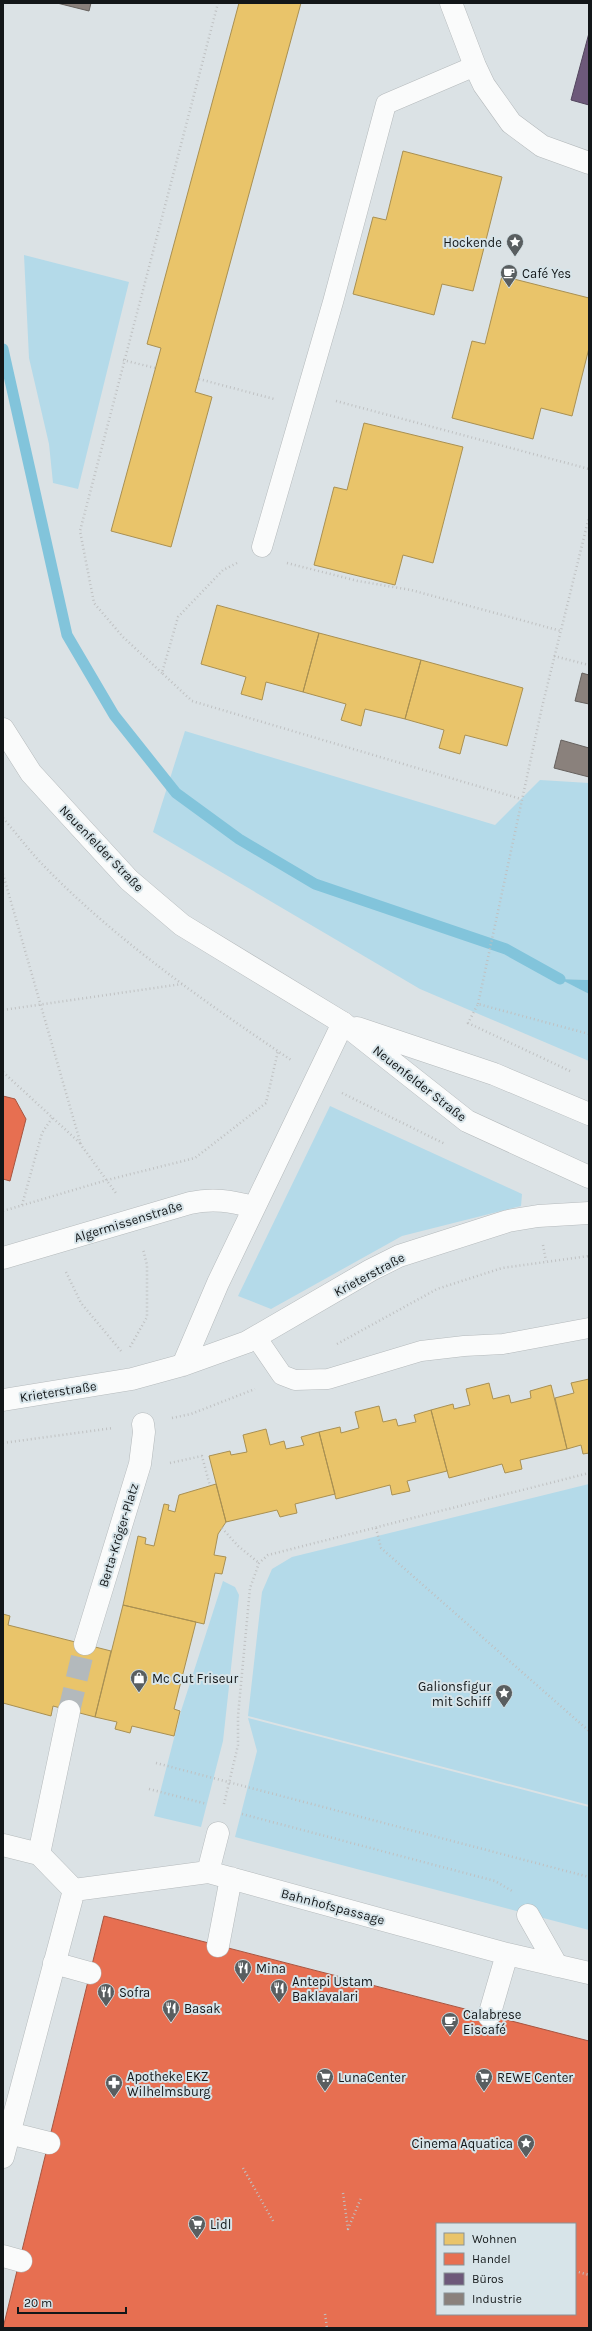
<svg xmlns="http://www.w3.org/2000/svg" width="592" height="2331" viewBox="0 0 592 2331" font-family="Karla,sans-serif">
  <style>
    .green { fill: #b4dae9 }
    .water { fill: #82c4db }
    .homes { fill: #e9c46a; stroke: #a99052 }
    .shops { fill: #e76f51; stroke: #a75540; fill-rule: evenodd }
    .offices { fill: #6d597a; stroke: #52455d }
    .industry { fill: #8a817c; stroke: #66615e }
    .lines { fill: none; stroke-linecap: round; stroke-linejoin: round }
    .stream { stroke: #82c4db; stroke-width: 11 }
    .pedestrian-tunnel { stroke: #b3b9bc; stroke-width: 22; stroke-dasharray: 22 11; stroke-linecap: butt }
    .service-casing { stroke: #b5babc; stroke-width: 21 }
    .pedestrian-casing { stroke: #b5babc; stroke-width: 23 }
    .minor-casing { stroke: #b5babc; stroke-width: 23 }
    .secondary-casing { stroke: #b5babc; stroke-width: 23 }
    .path { stroke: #bfc1c2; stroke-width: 2.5; stroke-dasharray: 1 3; stroke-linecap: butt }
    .service { stroke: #fafbfb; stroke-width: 20 }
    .pedestrian { stroke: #fafbfb; stroke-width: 22 }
    .minor { stroke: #fafbfb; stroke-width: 22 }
    .secondary { stroke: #fafbfb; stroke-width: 22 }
    .labels { text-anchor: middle; stroke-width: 4; stroke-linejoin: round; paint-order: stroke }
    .poi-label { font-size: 13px; fill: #131719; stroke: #d7e4e9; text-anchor: start }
    .street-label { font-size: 13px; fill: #131719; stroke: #d7e4e9 }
  </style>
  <rect width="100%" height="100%" fill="#dbe2e5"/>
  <path class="green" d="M24,255L129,282L78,489L53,483L49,444L29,358Z
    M185,731L495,825L540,780L589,783V980L561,979L589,994V1061L420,989L153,832Z
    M330,1106L522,1194L521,1206L402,1236L271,1309L238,1296Z
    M589,1484V1805L248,1716L262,1592L272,1569L292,1557Z
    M223,1581L235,1587L239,1595L223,1741L201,1827L154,1816L181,1711Z
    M248,1718L589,1807V1930L235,1837L257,1751Z"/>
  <path class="water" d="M560,979L589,980V994Z"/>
  <path class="homes" d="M239,3H301L195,392L212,397L171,547L111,531L161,348L147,344Z
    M403,151L502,177L473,291L442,284L434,315L353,294L373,217L386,220Z
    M502,276L589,298V348L572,416L541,408L533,439L452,418L472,341L485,344Z
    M364,423L463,447L433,563L403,555L395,585L314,565L334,487L347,490Z
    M217,605L319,633L303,692L266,682L262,700L241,694L246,677L201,664Z
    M319,633L421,660L405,719L365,709L361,726L341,720L346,704L303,692Z
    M421,660L523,688L507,746L465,735L460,754L439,748L444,730L405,719Z
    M589,1379V1453L583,1454L581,1445L567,1449L555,1398L574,1393L571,1383Z
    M489,1383L493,1399L509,1395L511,1403L531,1398L530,1391L551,1385L567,1449L520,1460L522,1469L505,1473L502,1464L449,1478L431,1410L453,1404L454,1409L470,1405L466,1389Z
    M379,1406L383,1422L396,1419L398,1426L416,1422L414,1415L431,1410L447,1471L407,1481L410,1491L392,1495L390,1485L336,1499L319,1432L340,1427L341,1433L359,1428L355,1412Z
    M266,1429L270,1445L284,1441L286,1449L304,1445L301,1437L319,1432L335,1494L295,1504L297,1513L288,1515L280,1517L277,1510L226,1522L209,1456L230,1451L231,1455L247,1452L243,1435Z
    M216,1484L226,1522L218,1534L214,1555L226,1557L222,1574L215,1573L204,1624L123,1605L138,1536L146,1538L145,1544L154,1546L164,1504L169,1505L168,1510L175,1512L179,1495Z
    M123,1605L196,1622L174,1709L180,1711L174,1736L132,1726L130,1733L115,1729L117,1722L95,1717Z
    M3,1614L10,1616L8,1625L111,1651L95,1717L53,1706L51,1716L3,1703Z"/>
  <path class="shops" d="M3,1096L15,1099L26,1119L10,1181L3,1179Z
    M104,1916L589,2041V2328H3ZM437,2224H575V2314H437Z"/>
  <path class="offices" d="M589,33V105L571,100Z"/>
  <path class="industry" d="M57,3H91L89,11Z
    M582,673L589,675V704L575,701Z
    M561,740L589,748V777L554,768Z"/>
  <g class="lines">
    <path class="stream" d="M3,349L67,635L114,715L176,793L239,839L315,884L506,949L560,979"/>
    <path class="pedestrian-tunnel" d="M69,1711L85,1644"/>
    <defs>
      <path id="service" d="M262,547L333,302L386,104L475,66
        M256,1337L282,1375L295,1380L328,1379L421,1351L464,1346L503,1344L589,1328"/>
      <path id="pedestrian" d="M85,1644L140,1464L144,1432L143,1424
        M3,1845L39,1854L74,1890
        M39,1854L69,1711
        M208,1872L218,1833
        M74,1890L208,1872L507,1954L589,1973
        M528,1915L557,1966
        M218,1946L231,1878
        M54,1963L90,1973
        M489,2016L507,1954
        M9,2133L49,2143
        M3,2157L74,1890
        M3,2256L21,2261"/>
      <path id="minor" d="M451,3L475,66L484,85L511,123L542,146L589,163
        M3,1258L190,1203C213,1198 231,1201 254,1207
        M183,1365L218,1283L343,1023
        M3,1400L132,1379L183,1365L247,1342L371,1270L399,1256L508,1221L538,1216L589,1213"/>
      <path id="secondary" d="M3,729L31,773L84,831L129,880L182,925L343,1023L467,1121L589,1177
        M357,1028L494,1074L589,1114"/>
    </defs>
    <use href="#service" class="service-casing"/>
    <use href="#pedestrian" class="pedestrian-casing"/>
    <use href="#minor" class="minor-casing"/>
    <use href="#secondary" class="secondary-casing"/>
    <path class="path" d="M123,360L155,368
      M199,379L274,399
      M336,401L589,469
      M237,563L223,570L178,617L162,673L192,701L521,799
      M287,563L358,581L411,590L561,631
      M554,656L589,665
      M162,673L123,637L94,603L80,531L218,3
      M3,818C17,834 30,852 45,867C117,941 205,1002 291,1060
      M3,874L81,1145L116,1193
      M478,1004L542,707L589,517
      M3,1010L182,984
      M570,1071L468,1023L478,1004L589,1034
      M3,1072L81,1144
      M342,1093L445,1144
      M22,1205L42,1133L52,1118
      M3,1211L107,1180L195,1158L266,1103L278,1051
      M543,1245L546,1261
      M66,1272L81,1303L121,1351
      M337,1344L437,1289L502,1268L589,1256
      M130,1347L147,1317V1265L143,1249
      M172,1418L191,1414L255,1389
      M3,1443L113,1428
      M170,1463L202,1456L210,1486
      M222,1528L238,1546L259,1563
      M376,1528L381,1548L589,1731
      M156,1763L589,1877
      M149,1789L207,1804
      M224,1804L238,1745V1716L250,1588L259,1563L268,1555L589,1473
      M242,1814L495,1881L512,1891
      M243,2168L273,2221
      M343,2193L348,2229L361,2198
      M575,2271L589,2275
      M325,2314L327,2328"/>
    <use href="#service" class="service"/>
    <use href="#pedestrian" class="pedestrian"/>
    <use href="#minor" class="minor"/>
    <use href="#secondary" class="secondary"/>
  </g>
  <defs>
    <symbol id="sight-pin" viewBox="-11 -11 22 30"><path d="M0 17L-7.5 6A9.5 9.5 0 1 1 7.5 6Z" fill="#595e60" stroke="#d7e4e9"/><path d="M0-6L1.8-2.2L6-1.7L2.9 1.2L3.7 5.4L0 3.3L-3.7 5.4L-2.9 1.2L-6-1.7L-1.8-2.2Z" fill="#fff"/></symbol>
    <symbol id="cafe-pin" viewBox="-11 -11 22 30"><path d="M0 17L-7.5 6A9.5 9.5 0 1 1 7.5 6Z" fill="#595e60" stroke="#d7e4e9"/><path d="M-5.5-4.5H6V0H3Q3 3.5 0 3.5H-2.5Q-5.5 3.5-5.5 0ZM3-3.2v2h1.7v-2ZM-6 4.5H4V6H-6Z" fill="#fff"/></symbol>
    <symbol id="shop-pin" viewBox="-11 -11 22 30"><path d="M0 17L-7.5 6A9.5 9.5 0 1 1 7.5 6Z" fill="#595e60" stroke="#d7e4e9"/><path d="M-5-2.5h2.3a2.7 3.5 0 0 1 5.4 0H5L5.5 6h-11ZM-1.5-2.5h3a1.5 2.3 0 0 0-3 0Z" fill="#fff"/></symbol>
    <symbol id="restaurant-pin" viewBox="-11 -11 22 30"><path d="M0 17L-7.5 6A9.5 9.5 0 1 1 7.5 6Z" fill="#595e60" stroke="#d7e4e9"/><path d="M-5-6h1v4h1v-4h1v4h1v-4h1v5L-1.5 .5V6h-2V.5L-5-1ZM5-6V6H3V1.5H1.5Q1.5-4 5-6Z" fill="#fff"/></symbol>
    <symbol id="supermarket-pin" viewBox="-11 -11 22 30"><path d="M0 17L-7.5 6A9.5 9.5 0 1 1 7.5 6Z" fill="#595e60" stroke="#d7e4e9"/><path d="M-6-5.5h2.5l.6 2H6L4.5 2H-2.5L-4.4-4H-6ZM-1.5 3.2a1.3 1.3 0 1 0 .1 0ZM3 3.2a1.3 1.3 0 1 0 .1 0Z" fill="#fff"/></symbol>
    <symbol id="pharmacy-pin" viewBox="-11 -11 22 30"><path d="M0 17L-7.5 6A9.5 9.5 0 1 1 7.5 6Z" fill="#595e60" stroke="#d7e4e9"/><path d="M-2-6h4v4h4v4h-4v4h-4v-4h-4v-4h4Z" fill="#fff"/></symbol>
  </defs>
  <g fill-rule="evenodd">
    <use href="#sight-pin" x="505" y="232" width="20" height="27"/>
    <use href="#cafe-pin" x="499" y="263" width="20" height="27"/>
    <use href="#shop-pin" x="129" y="1668" width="20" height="27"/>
    <use href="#sight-pin" x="494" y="1683" width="20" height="27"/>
    <use href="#restaurant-pin" x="233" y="1958" width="20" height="27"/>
    <use href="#restaurant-pin" x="269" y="1978" width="20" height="27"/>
    <use href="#restaurant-pin" x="96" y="1982" width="20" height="27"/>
    <use href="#restaurant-pin" x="161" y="1998" width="20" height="27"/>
    <use href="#cafe-pin" x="440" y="2011" width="20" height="27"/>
    <use href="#supermarket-pin" x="315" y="2067" width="20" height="27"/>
    <use href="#supermarket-pin" x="474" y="2067" width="20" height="27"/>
    <use href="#pharmacy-pin" x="104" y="2073" width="20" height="27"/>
    <use href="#sight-pin" x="516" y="2133" width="20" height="27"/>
    <use href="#supermarket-pin" x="187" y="2214" width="20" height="27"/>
  </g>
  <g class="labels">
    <g class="poi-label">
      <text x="502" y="247" text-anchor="end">Hockende</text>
      <text x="522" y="278">Café Yes</text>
      <text x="152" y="1683">Mc Cut Friseur</text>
      <text x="491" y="1691" text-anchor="end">Galionsfigur<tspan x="491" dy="15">mit Schiff</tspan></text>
      <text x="256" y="1973">Mina</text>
      <text x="292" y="1986">Antepi Ustam<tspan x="292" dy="15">Baklavalari</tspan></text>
      <text x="119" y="1997">Sofra</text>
      <text x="184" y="2013">Basak</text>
      <text x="463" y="2019">Calabrese<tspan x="463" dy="15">Eiscafé</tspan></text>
      <text x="127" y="2081">Apotheke EKZ<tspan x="127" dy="15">Wilhelmsburg</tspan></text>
      <text x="338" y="2082">LunaCenter</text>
      <text x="497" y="2082">REWE Center</text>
      <text x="513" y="2148" text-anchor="end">Cinema Aquatica</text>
      <text x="210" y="2229">Lidl</text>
    </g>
    <g class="street-label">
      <text transform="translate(102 848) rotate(46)" y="5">Neuenfelder Straße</text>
      <text transform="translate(420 1083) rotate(38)" y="5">Neuenfelder Straße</text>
      <text transform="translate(128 1221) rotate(-17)" y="5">Algermissenstraße</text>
      <text transform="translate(369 1274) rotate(-28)" y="5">Krieterstraße</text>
      <text transform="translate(58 1391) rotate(-9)" y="5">Krieterstraße</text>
      <text transform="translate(118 1535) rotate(-73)" y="5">Berta-Kröger-Platz</text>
      <text transform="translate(333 1906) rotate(15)" y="5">Bahnhofspassage</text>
    </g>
  </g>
  <rect width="592" height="2331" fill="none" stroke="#131719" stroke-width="8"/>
  <rect x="436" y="2223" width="140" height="92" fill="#d7e4e9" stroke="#899296"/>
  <rect x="444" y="2233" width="20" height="12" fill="#e9c46a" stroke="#899296"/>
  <text x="472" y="2243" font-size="12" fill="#131719">Wohnen</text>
  <rect x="444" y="2253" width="20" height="12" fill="#e76f51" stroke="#899296"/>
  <text x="472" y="2263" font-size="12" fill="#131719">Handel</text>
  <rect x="444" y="2273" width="20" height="12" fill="#6d597a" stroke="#899296"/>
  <text x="472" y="2283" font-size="12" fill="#131719">Büros</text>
  <rect x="444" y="2293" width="20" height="12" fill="#8a817c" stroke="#899296"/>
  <text x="472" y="2303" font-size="12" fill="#131719">Industrie</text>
  <path d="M18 2307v6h108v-6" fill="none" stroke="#131719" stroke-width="2"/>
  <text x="24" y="2307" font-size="12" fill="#131719" stroke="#d7e4e9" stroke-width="3" paint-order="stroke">20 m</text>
</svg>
